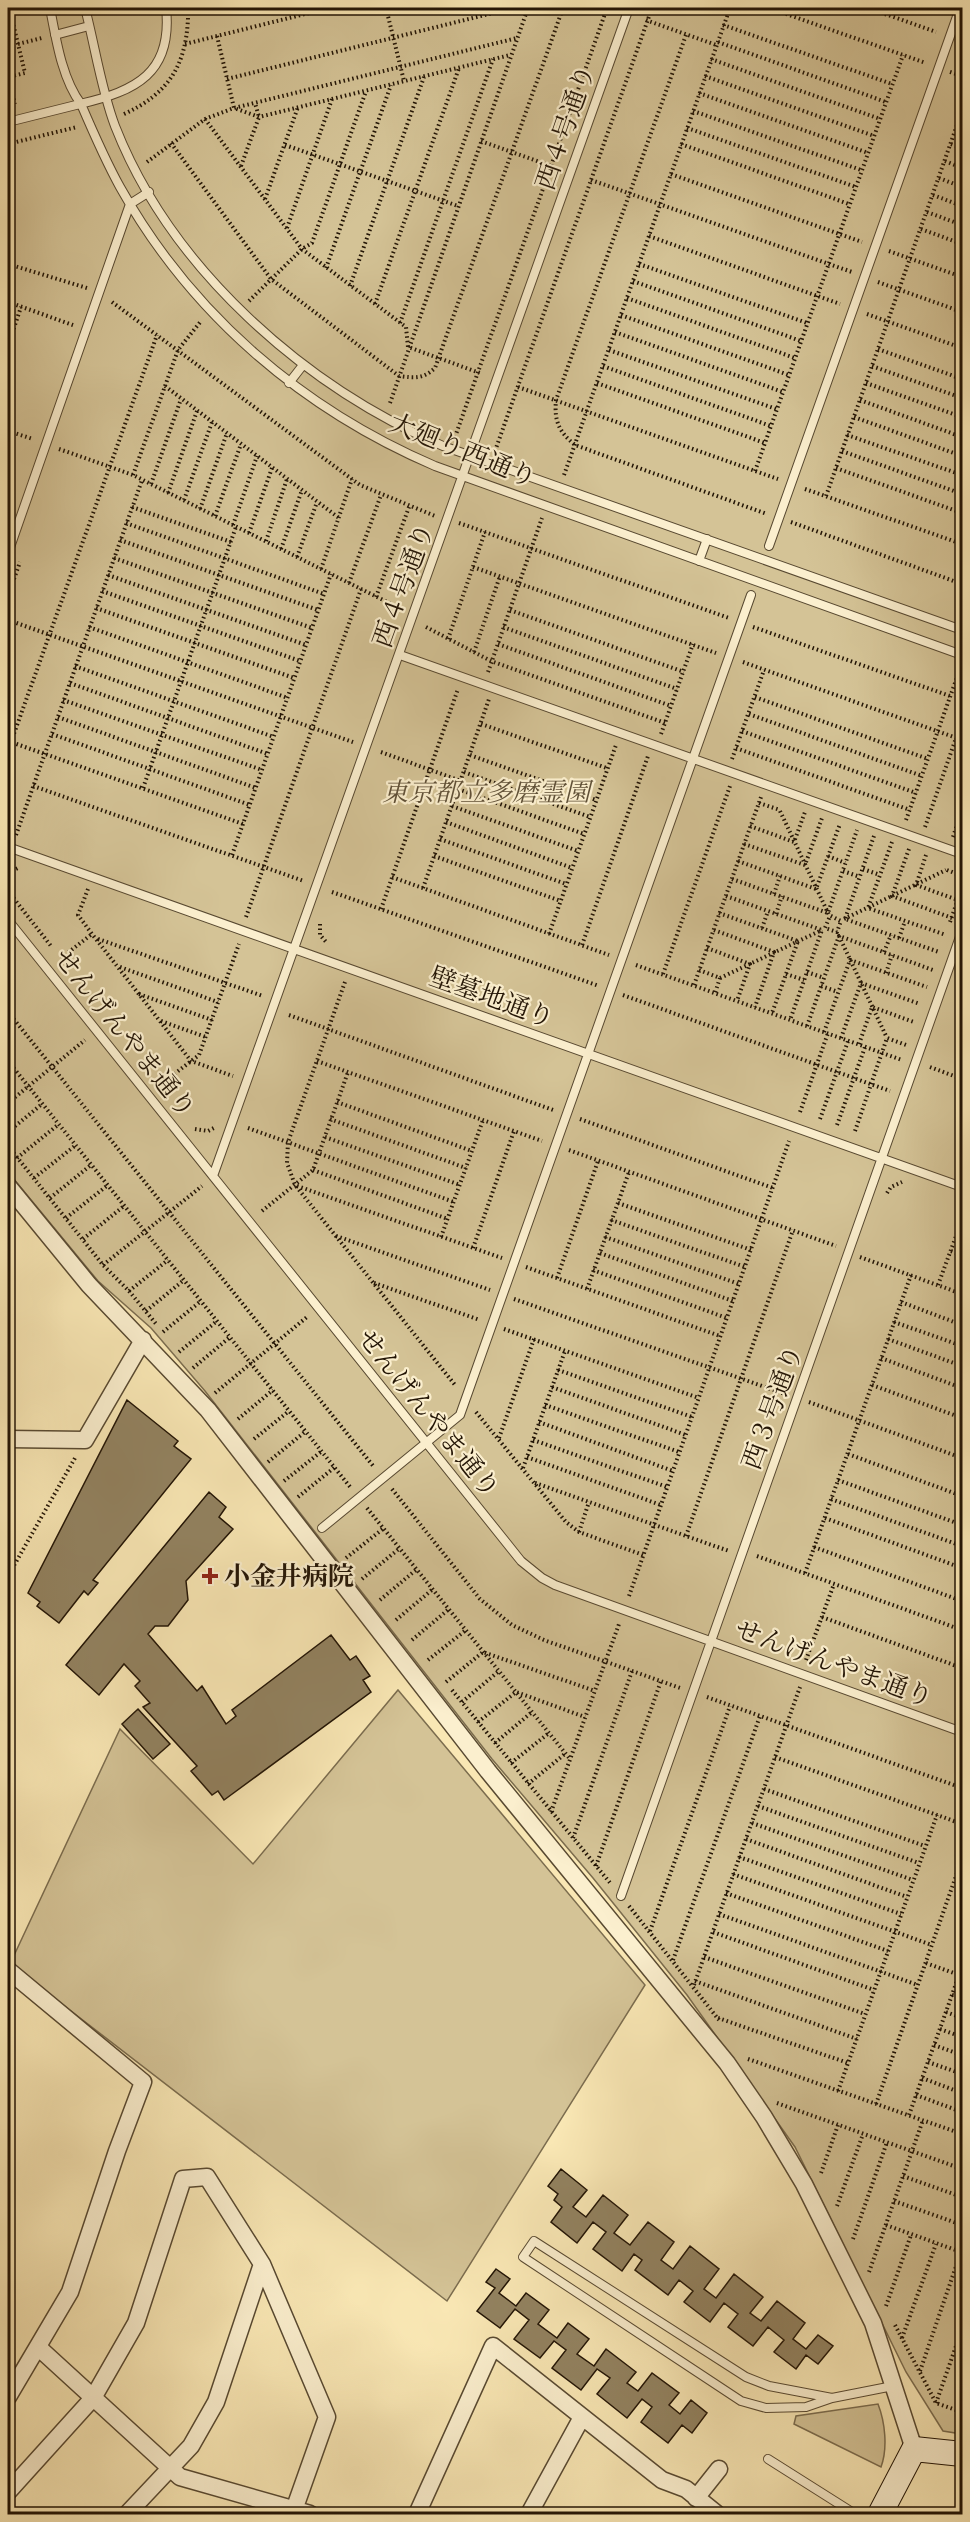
<svg xmlns="http://www.w3.org/2000/svg" width="970" height="2522" viewBox="0 0 970 2522" font-family="'IM FELL Double Pica','Noto Serif JP',serif">
  <style>
    .green { fill: #d4c396; stroke: #7b6c4e; stroke-width: 1.5 }
    .building { fill: #928260; stroke: #221405; stroke-width: 1.5 }
    .lines { fill: none; stroke-linecap: round; stroke-linejoin: round }
    .lane-casing { stroke: #584931; stroke-width: 10 }
    .street-casing { stroke: #584931; stroke-width: 19 }
    .secondary-casing { stroke: #221405; stroke-width: 26 }
    .path { stroke: #221405; stroke-width: 4; stroke-dasharray: 1.5 3; stroke-linecap: butt }
    .lane { stroke: #fbefce; stroke-width: 8 }
    .street { stroke: #fbefce; stroke-width: 16 }
    .secondary { stroke: #fbefce; stroke-width: 24 }
    .poi-dot { fill: #8f2418; stroke: #fbefce; stroke-width: 2 }
    .labels { text-anchor: middle; stroke-width: 4.5; stroke-linejoin: round; paint-order: stroke }
    .street-label { font-size: 26px; fill: #221405; stroke: #fbefce }
    .park-label { font-size: 26px; font-style: italic; fill: #605138; stroke: #fbefce }
    .poi-label { font-size: 26px; font-weight: bold; fill: #221405; stroke: #fbefce; text-anchor: start }
  </style>
  <rect width="100%" height="100%" fill="#f9e7b4"/>
  <filter id="stains"><feTurbulence type="fractalNoise" baseFrequency=".00333" numOctaves="4"/><feColorMatrix values="0 0 0 0 .2 0 0 0 0 .09 0 0 0 0 .02 0 0 0 .5 -.17"/></filter>
  <radialGradient id="worn" r=".72"><stop offset=".6" stop-color="#630" stop-opacity="0"/><stop offset="1" stop-color="#630" stop-opacity=".3"/></radialGradient>
  <path class="green" d="M8,8H962V2434L943,2431L906,2372L795,2147L687,1995L593,1878L492,1759L205,1391L151,1328L98,1281L8,1172Z
    M398,1690L645,1985L447,2301L10,1964L120,1729L253,1864Z
    M878,2404C885,2422 888,2448 881,2467L794,2424L796,2416Z"/>
  <path class="building" d="M127,1400L178,1441L174,1446L191,1459L93,1580L98,1583L88,1595L84,1591L59,1623L37,1606L40,1602L28,1593Z
    M209,1492L226,1507L219,1517L233,1529L186,1581L188,1600L168,1626H155L148,1634L197,1691L202,1686L226,1724L236,1716L232,1710L331,1635L350,1660L356,1656L370,1676L363,1680L371,1692L224,1800L218,1791L212,1795L191,1771L197,1766L143,1707L150,1703L135,1686L140,1681L124,1664L99,1695L66,1665Z
    M138,1709L170,1744L153,1759L122,1724Z
    M561,2169L587,2190L573,2207L586,2217L603,2195L628,2215L614,2233L630,2245L648,2222L674,2242L661,2260L673,2269L690,2246L719,2269L704,2289L716,2298L734,2274L763,2297L750,2313L761,2321L777,2301L805,2323L793,2339L806,2349L818,2335L833,2346L818,2364L806,2355L796,2369L774,2352L784,2340L768,2327L753,2346L728,2327L738,2314L724,2303L710,2322L684,2302L693,2291L679,2280L668,2295L635,2270L642,2260L634,2254L622,2271L593,2249L606,2232L593,2222L577,2243L551,2222L562,2207L554,2200L558,2194L548,2186Z
    M496,2269L510,2279L499,2293L516,2306L526,2293L549,2310L538,2324L557,2338L568,2323L589,2339L577,2354L594,2366L606,2349L636,2372L627,2383L638,2391L652,2373L679,2393L669,2405L680,2414L691,2400L707,2413L692,2433L682,2425L668,2443L641,2422L652,2407L642,2399L627,2418L597,2394L610,2378L597,2369L581,2390L552,2368L566,2350L554,2341L540,2358L514,2339L529,2320L515,2309L500,2328L477,2311L495,2288L486,2282Z"/>
  <g class="lines">
    <defs>
      <path id="lane" d="M50,8C56,39 62,79 81,104C93,132 105,160 120,187C191,314 302,409 435,466L962,655
        M85,8C95,46 101,89 115,126C171,269 304,386 443,446L962,630
        M55,35L89,26
        M8,122C32,116 56,110 80,104C136,91 173,73 166,8
        M289,383L303,365
        M769,546L960,8
        M8,553L130,204L149,192
        M699,561L707,539
        M400,655L962,854
        M8,847L962,1187
        M8,920L521,1561L542,1578L555,1585L962,1732
        M213,1176L629,8
        M322,1528L460,1415L751,595
        M621,1896L962,931
        M832,2398L769,2386L746,2377L534,2241L523,2257L741,2401L766,2408L806,2407L832,2398L893,2386
        M768,2459L855,2514"/>
      <path id="street" d="M8,1186L89,1285L208,1410L488,1771L727,2063L764,2117L804,2184L873,2323L914,2449
        M8,1439L85,1440L143,1340
        M8,1970L143,2082L117,2151L70,2292L8,2397
        M39,2348L180,2477L310,2514
        M8,2492L93,2398L136,2323L183,2179L207,2177L262,2264L327,2417L294,2510
        M696,2498L719,2469
        M127,2514L191,2446L216,2402L262,2264
        M417,2514L493,2346L662,2480L686,2489L717,2514
        M529,2514L582,2417"/>
      <path id="secondary" d="M880,2514L914,2449L962,2454"/>
    </defs>
    <use href="#lane" class="lane-casing"/>
    <use href="#street" class="street-casing"/>
    <use href="#secondary" class="secondary-casing"/>
    <path class="path" d="M386,8L404,81
      M769,8L926,63
      M868,8L936,32
      M8,15H11L25,73L8,77
      M646,20L716,45
      M723,25L892,84
      M686,35L556,400C554,421 559,432 575,445L767,514
      M217,36L234,108L259,117L510,55
      M718,42L886,102
      M18,44L42,38
      M185,44L329,8
      M711,59L880,119
      M950,72L962,76
      M705,76L874,136
      M8,77L15,104
      M227,79L513,8
      M699,93L868,153
      M693,111L861,170
      M124,114C168,94 186,66 188,18
      M205,119L302,249L406,327L408,347L480,373
      M687,128L856,187
      M481,141L551,166
      M171,143L271,279L399,376C415,378 423,379 435,368L563,8
      M8,144L77,127
      M681,144L849,204
      M951,144L962,148
      M285,145L458,206
      M945,161L962,168
      M147,162L205,119L234,108L517,38
      M241,166L259,117L255,103
      M671,174L862,242
      M939,178L962,187
      M591,180L852,272
      M933,195L962,206
      M265,199L298,107
      M927,212L962,225
      M287,228L332,99
      M921,229L962,244
      M649,236L840,304
      M889,251L962,277
      M8,264L87,288
      M639,264L807,323
      M326,268L391,85
      M633,281L801,341
      M878,282L962,312
      M350,286L424,77
      M627,298L795,358
      M249,301L302,249L312,243L366,91
      M8,302L73,325
      M112,302L360,485L435,516
      M375,304L459,68
      M867,314L962,348
      M621,315L789,375
      M400,323L493,59
      M615,332L783,392
      M8,346L21,307
      M878,349L962,379
      M609,350L776,409
      M603,366L771,426
      M872,366L962,398
      M597,383L765,443
      M866,383L962,417
      M165,386L339,518
      M518,387L778,479
      M860,400L962,437
      M390,403L528,8
      M854,417L962,456
      M8,431L33,439
      M847,435L962,475
      M455,437L607,8
      M59,449L133,475L401,609
      M495,451L652,8
      M842,451L962,494
      M836,468L962,513
      M755,471L903,55
      M133,475L178,350L201,321
      M564,475L730,8
      M151,484L181,399
      M805,489L962,544
      M168,493L197,411
      M826,496L962,111
      M184,500L212,422
      M132,507L231,542
      M200,509L227,433
      M215,516L241,444
      M791,522L962,584
      M126,523L324,594
      M459,523L729,618
      M233,525L257,456
      M249,533L272,468
      M120,540L318,610
      M266,541L287,479
      M281,549L302,490
      M297,557L317,502
      M114,558L312,628
      M473,567L716,653
      M321,569L352,479
      M108,575L306,645
      M349,583L381,495
      M102,591L300,661
      M8,596L20,562
      M376,597L409,507
      M96,608L294,678
      M510,610L684,672
      M8,620L353,742
      M89,627L288,698
      M426,627L491,661L665,723
      M503,627L677,689
      M753,627L950,696
      M448,639L485,532
      M498,644L671,706
      M474,652L500,576
      M743,662L962,740
      M75,666L274,737
      M488,672L542,518
      M70,683L268,754
      M755,697L928,759
      M63,700L262,770
      M749,714L922,776
      M58,717L256,788
      M481,724L607,768
      M742,731L916,793
      M52,734L250,805
      M661,734L693,644
      M8,741L243,824
      M11,742L157,335
      M736,748L910,810
      M381,752L461,781
      M470,755L596,800
      M732,759L764,670
      M464,772L590,817
      M33,786L304,881
      M143,788L236,527
      M458,789L584,834
      M759,803L780,810
      M452,806L578,851
      M780,811L829,915L841,921L837,932L825,928L830,916
      M906,820L960,669
      M446,822L572,868
      M750,826L794,842L805,812
      M925,827L956,738
      M16,835L142,480
      M874,836L845,919L939,952
      M953,837L962,810
      M440,839L566,884
      M892,842L868,908L946,935
      M744,844L805,865L822,818
      M909,849L892,896L952,918
      M232,855L331,574
      M926,855L916,885L958,900
      M434,856L561,901
      M828,856L845,863
      M738,861L816,889L840,824
      M863,869L880,875
      M947,870L962,876
      M843,871L860,877
      M8,873L20,867
      M392,877L609,955
      M732,879L828,913L857,830
      M423,888L489,699
      M88,889L78,915L92,934L191,1061L233,1076
      M8,891L51,946
      M332,892L599,986
      M774,894L780,876
      M726,896L822,930L790,1020
      M381,909L458,689
      M719,913L798,941L772,1013
      M776,914L782,896
      M246,917L361,589
      M844,919L946,870
      M950,922L962,888
      M320,924V935L327,943
      M762,928L768,911
      M714,930L774,952L755,1007
      M549,934L616,745
      M839,936L887,1038
      M899,938L905,921
      M98,939L263,996
      M582,945L648,756
      M707,948L750,964L737,1001
      M884,952L891,935
      M61,958L92,934
      M636,965L902,1060
      M120,967L218,1002
      M699,970L720,978L715,993
      M807,972L824,978
      M886,973L892,955
      M663,974L730,786
      M786,974L804,980
      M720,978L822,930
      M345,982L288,1142L287,1163L295,1185L455,1385
      M694,985L761,797
      M821,986L838,992
      M139,994L212,1020
      M623,995L890,1091
      M8,1012L374,1467
      M289,1015L553,1110
      M161,1021L206,1037
      M807,1026L839,936L933,970
      M824,1032L850,960L927,987
      M841,1038L861,983L920,1004
      M859,1044L872,1007L914,1022
      M8,1061L351,1488
      M317,1061L542,1141
      M930,1067L962,1079
      M8,1076L15,1070
      M160,1085L199,1055L239,944
      M337,1102L472,1151
      M8,1103L85,1040
      M800,1112L828,1033
      M330,1119L466,1168
      M580,1119L773,1188
      M820,1119L848,1041
      M837,1125L865,1047
      M248,1128L454,1202
      M195,1129L208,1131L214,1128
      M855,1131L887,1038L906,1045
      M8,1132L42,1104
      M325,1137L460,1185
      M8,1146L103,1265L129,1291L157,1325
      M569,1150L836,1246
      M17,1158L59,1124
      M313,1170L448,1219
      M34,1178L76,1145
      M297,1186L502,1258
      M887,1193L891,1187L902,1182
      M50,1198L91,1165
      M618,1203L751,1250
      M262,1211L313,1170L348,1072
      M66,1218L108,1185
      M611,1220L745,1267
      M336,1236L490,1290
      M441,1237L483,1120
      M605,1237L739,1284
      M83,1239L124,1206
      M473,1248L514,1131
      M951,1251L962,1255
      M600,1253L733,1301
      M860,1257L962,1294
      M103,1265L202,1186
      M526,1267L720,1336
      M593,1270L727,1318
      M557,1278L598,1161
      M374,1283L480,1320
      M938,1285L962,1220
      M587,1289L629,1172
      M129,1291L168,1260
      M514,1299L785,1394
      M901,1302L962,1325
      M146,1311L184,1280
      M894,1322L962,1346
      M504,1329L699,1398
      M163,1332L201,1301
      M888,1339L962,1366
      M179,1352L217,1321
      M881,1358L962,1388
      M193,1368L230,1337
      M558,1370L692,1417
      M872,1385L962,1418
      M552,1387L686,1435
      M215,1393L307,1317
      M809,1402L962,1458
      M545,1405L679,1452
      M476,1412L566,1522L579,1532L643,1555
      M238,1419L273,1390
      M539,1422L673,1471
      M499,1438L534,1339
      M254,1439L289,1411
      M533,1440L667,1487
      M848,1454L962,1496
      M527,1457L661,1505
      M268,1462L306,1431
      M523,1468L565,1351
      M838,1480L962,1525
      M284,1481L322,1451
      M535,1483L729,1551
      M392,1489L480,1599L512,1625L544,1640L680,1688
      M298,1497L335,1467
      M831,1499L962,1546
      M367,1508L570,1759
      M825,1518L962,1568
      M579,1532L589,1502
      M686,1536L793,1230
      M814,1547L962,1601
      M757,1556L962,1630
      M346,1558L384,1528
      M12,1569L75,1458
      M805,1573L911,1275
      M362,1579L400,1548
      M629,1596L789,1141
      M380,1600L417,1569
      M822,1617L962,1668
      M396,1620L433,1589
      M412,1640L449,1609
      M428,1660L466,1630
      M806,1660L834,1584
      M446,1682L483,1652L595,1691
      M452,1690L611,1884
      M707,1697L962,1788
      M462,1702L499,1671
      M478,1722L516,1692L585,1717
      M495,1743L532,1712
      M775,1757L962,1824
      M511,1763L549,1733
      M528,1784L566,1753
      M764,1789L925,1846
      M758,1806L919,1863
      M551,1812L619,1624
      M752,1823L913,1880
      M573,1838L632,1671
      M746,1839L907,1897
      M739,1857L901,1914
      M596,1866L661,1681
      M733,1874L932,1945
      M726,1893L888,1951
      M629,1906L719,2020
      M719,1914L918,1985
      M650,1931L730,1706
      M713,1932L874,1990
      M704,1957L865,2014
      M673,1960L760,1716
      M926,1963L962,1976
      M695,1981L857,2039
      M694,1985L800,1687
      M952,1995L962,1998
      M946,2012L962,2018
      M718,2018L848,2063
      M940,2029L962,2037
      M934,2045L962,2055
      M748,2059L962,2134
      M928,2062L962,2074
      M922,2078L962,2093
      M838,2091L937,1815
      M916,2095L962,2112
      M777,2103L962,2169
      M876,2104L962,1859
      M909,2115L962,1967
      M821,2173L838,2125
      M903,2176L962,2197
      M894,2201L962,2225
      M837,2206L863,2134
      M886,2225L961,2252
      M853,2239L887,2142
      M869,2272L923,2120
      M886,2306L911,2235
      M895,2325L936,2403L962,2412
      M902,2338L936,2244
      M920,2371L961,2252
      M936,2403L962,2329"/>
    <use href="#lane" class="lane"/>
    <use href="#street" class="street"/>
    <use href="#secondary" class="secondary"/>
  </g>
  <path class="poi-dot" d="M207 1567h6v6h6v6h-6v6h-6v-6h-6v-6h6z"/>
  <g class="labels">
    <g class="street-label">
      <text transform="translate(565 127) rotate(-71)" y="9">西４号通り</text>
      <text transform="translate(463 450) rotate(22)" y="9">大廻り西通り</text>
      <text transform="translate(403 585) rotate(-70)" y="9">西４号通り</text>
      <text transform="translate(492 997) rotate(20)" y="9">壁墓地通り</text>
      <text transform="translate(125 1033) rotate(51)" y="9">せんげんやま通り</text>
      <text transform="translate(772 1407) rotate(-70)" y="9">西３号通り</text>
      <text transform="translate(429 1413) rotate(51)" y="9">せんげんやま通り</text>
      <text transform="translate(834 1663) rotate(20)" y="9">せんげんやま通り</text>
    </g>
    <g class="park-label">
      <text x="486" y="801">東京都立多磨霊園</text>
    </g>
    <g class="poi-label">
      <text x="224" y="1585">小金井病院</text>
    </g>
  </g>
  <rect width="970" height="2522" fill="none" stroke="#f9e7b4" stroke-width="30"/>
  <rect x="9" y="9" width="952" height="2504" fill="none" stroke="#221405" stroke-width="3"/>
  <rect x="15" y="15" width="940" height="2492" fill="none" stroke="#221405" stroke-width="1.5"/>
  <rect width="100%" height="100%" filter="url(#stains)"/>
  <rect width="100%" height="100%" fill="url(#worn)"/>
</svg>
